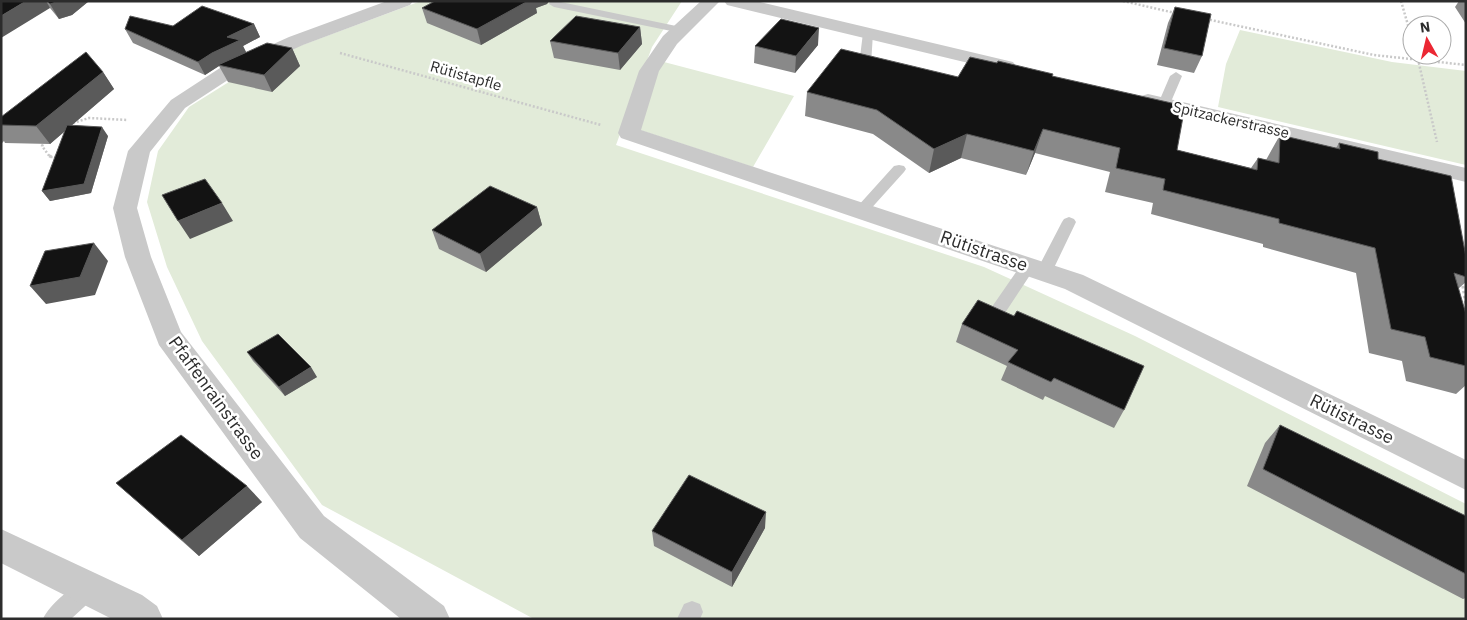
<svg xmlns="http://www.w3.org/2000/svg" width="1467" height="620" viewBox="0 0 1467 620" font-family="'IBM Plex Sans',sans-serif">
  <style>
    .green { fill: #e2ebd9 }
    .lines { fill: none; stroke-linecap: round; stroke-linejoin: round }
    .path-far1 { stroke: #c9c9c9; stroke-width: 2.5; stroke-dasharray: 2 2; stroke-linecap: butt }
    .path { stroke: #c9c9c9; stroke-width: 3; stroke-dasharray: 2.5 2.5; stroke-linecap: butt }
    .service { fill: #c9c9c9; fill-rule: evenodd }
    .minor { fill: #c9c9c9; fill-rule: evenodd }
    .wall { fill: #898989 }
    .shaded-wall { fill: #5a5a5a }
    .building { fill: #131313; stroke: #5a5a5a }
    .labels { text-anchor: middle; stroke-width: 5; stroke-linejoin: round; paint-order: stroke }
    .far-street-label { font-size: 15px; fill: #2c2c2c; stroke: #fff }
    .street-label { font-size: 18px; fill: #2c2c2c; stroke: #fff }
  </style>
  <rect width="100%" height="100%" fill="#fff"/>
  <path class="green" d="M421,1H682L652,47L616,145L984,267L1135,336L1466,504V619H534L322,505L202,341L167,267L147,202L158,151L189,107L240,75L297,47Z
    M1240,30L1392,62L1466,71V165L1218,107L1226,64Z
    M664,62L794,96L753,167L640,130L656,73Z"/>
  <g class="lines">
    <path class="path-far1" d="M1123,1L1175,13
      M1401,1L1412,39
      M1206,19L1374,55L1466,65
      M340,53L601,125
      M1417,55L1437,142
      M73,123L89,118L128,120
      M45,141L42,146L50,157H54"/>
    <path class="path" d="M49,156L59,158
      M1462,281L1466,306"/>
    <path class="service" d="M556,1L681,27L686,30L681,33L554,7L549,4L550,2Z
      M868,30L873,33L871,65L865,68L859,65L863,33Z
      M1176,72L1182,76L1170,104L1164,108L1160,107L1158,104L1170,76Z
      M899,165L904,166L906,169L904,172L867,213H857L855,210L857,207L894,166Z
      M1069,217L1074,219L1076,222L1052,272L1049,276L1044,277L1039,276L1036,272L1062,222L1064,219Z
      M1028,261L1033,262L1036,266L999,322L993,324L987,322L985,318L987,314L1023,262Z
      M88,579L96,582L99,589L96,596L71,619H43C49,605 74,584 88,579Z
      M692,601L700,604L703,612L700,619H677L684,604Z"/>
    <path class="minor" d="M387,1H413L410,5L303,45L234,76L185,108L150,152L137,208L151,257L181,332L324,516L444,606L450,619H401L300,538L159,345L125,257L113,208L128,151L171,100L220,68L289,37Z
      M701,1H720L677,44L659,71L641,130L1083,275L1466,460V490L1065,289L621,138L618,133L639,71L663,36Z
      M724,1H756L1013,62L1016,66L1013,70L1006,72L727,5Z
      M1148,94L1466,168V182L1141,104L1138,100L1141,96Z
      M1,529L142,595L157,606L163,619H112L1,563Z"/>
  </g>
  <path class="wall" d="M1,1H89L72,15L59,19L50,8Z
    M435,1H549L547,4L536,8L537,13L481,45L427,23L422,8Z
    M1459,1H1466V24L1455,7Z
    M1175,7L1202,56L1194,73L1157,65L1168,23Z
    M254,24L260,37L243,46L246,52L292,48L300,66L272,92L228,82L219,66L205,75L133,43L125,29L173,26Z
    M640,27L642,44L620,70L554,58L550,41Z
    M818,45L795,73L754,63L755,46Z
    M103,72L114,89L71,126L108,136L91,193L50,201L42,191L65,131L50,144L5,143L4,141L1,144V117Z
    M1052,76L1177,150L1251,168L1258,158L1266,160L1280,135L1336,148L1339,143L1378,159L1466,257V282L1458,289L1466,314V385L1456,394L1406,381L1402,361L1369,353L1356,273L1263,247V244L1151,214L1153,203L1105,192L1110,172L1035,153L1026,175L961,158L929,173L873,134L805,116L807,92L958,77Z
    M537,207L542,225L486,272L439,249L432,230Z
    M978,300L1124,410L1114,428L1045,396L1043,400L1001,380L1007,366L956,342L962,324Z
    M247,352L317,377L285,396L253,361Z
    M1280,425L1466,516V598L1463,599L1247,486L1265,443Z
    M116,483L262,502L199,556Z
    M765,528L732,587L654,546L652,531Z"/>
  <path class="shaded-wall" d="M26,1H46L50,8L1,38V16Z
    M59,1H89L72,15L59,19L50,4Z
    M525,1H549L547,4L536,8L537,13L481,45L477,29Z
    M254,24L260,37L243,46L247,54L219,65V66L205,75L198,62L227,37Z
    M640,27L642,44L620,70L618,53Z
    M819,28L818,45L795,73L796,56Z
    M292,48L300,66L272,92L264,75Z
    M103,72L114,89L50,144L36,126Z
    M102,127L108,136L91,193L50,201L42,191Z
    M1043,129L1035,153L1026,175L1034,151Z
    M967,134L961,158L929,173L934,149Z
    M222,203L233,221L190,239L178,221Z
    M537,207L542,225L486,272L480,254Z
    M94,243L108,261L95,295L46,304L30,286Z
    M311,367L317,377L285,396L279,387Z
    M247,486L262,502L199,556L182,540Z
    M766,512L765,528L732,587V572Z"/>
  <path class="building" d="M1,1H26L1,16Z
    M47,1H59L50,4Z
    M435,1H528L477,29L422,8Z
    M202,6L254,24L227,37L240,40L212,53L198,62L125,29L130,16L173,26Z
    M1175,7L1211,14L1202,56L1164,48Z
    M576,16L640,27L618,53L550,41Z
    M781,19L819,28L796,56L755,46Z
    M267,43L292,48L264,75L218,65Z
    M841,49L958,77L970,57L997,63L998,61L1053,74L1052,76L1185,106L1177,150L1257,170L1258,158L1279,163L1280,135L1340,149L1339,143L1378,152V159L1451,176L1466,257V277L1454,273L1466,314V366L1430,357L1425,337L1391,329L1375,248L1279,223V219L1163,190L1165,179L1116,168L1120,148L1043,129L1034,151L967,134L934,149L877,110L807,92Z
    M86,52L103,72L36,126L1,125V117Z
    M67,125L102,127L84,184L42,191Z
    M205,179L222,203L178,221L162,195Z
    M490,186L537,207L480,254L432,230Z
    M94,243L80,277L30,286L45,251Z
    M978,300L1014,316L1017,311L1144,366L1124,410L1054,378L1051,382L1008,362L1018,350L962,324Z
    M278,334L311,367L279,387L247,352Z
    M1280,425L1466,516V574L1263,469Z
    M181,435L247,486L182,540L116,483Z
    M689,475L766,512L732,572L652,531Z"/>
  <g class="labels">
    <g class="far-street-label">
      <text transform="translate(466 76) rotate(16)" y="5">Rütistapfle</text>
      <text transform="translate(1231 120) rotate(13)" y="5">Spitzackerstrasse</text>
    </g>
    <g class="street-label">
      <text transform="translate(984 251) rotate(19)" y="6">Rütistrasse</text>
      <text transform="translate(216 398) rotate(54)" y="6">Pfaffenrainstrasse</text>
      <text transform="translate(1352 419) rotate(26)" y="6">Rütistrasse</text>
    </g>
  </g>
  <rect width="1467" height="620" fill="none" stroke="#2c2c2c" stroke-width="5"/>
  <g transform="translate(1427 40) rotate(352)"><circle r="24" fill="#ffffff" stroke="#ababab"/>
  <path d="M0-4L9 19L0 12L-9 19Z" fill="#eb2733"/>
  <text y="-8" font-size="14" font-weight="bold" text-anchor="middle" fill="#2c2c2c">N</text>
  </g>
</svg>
